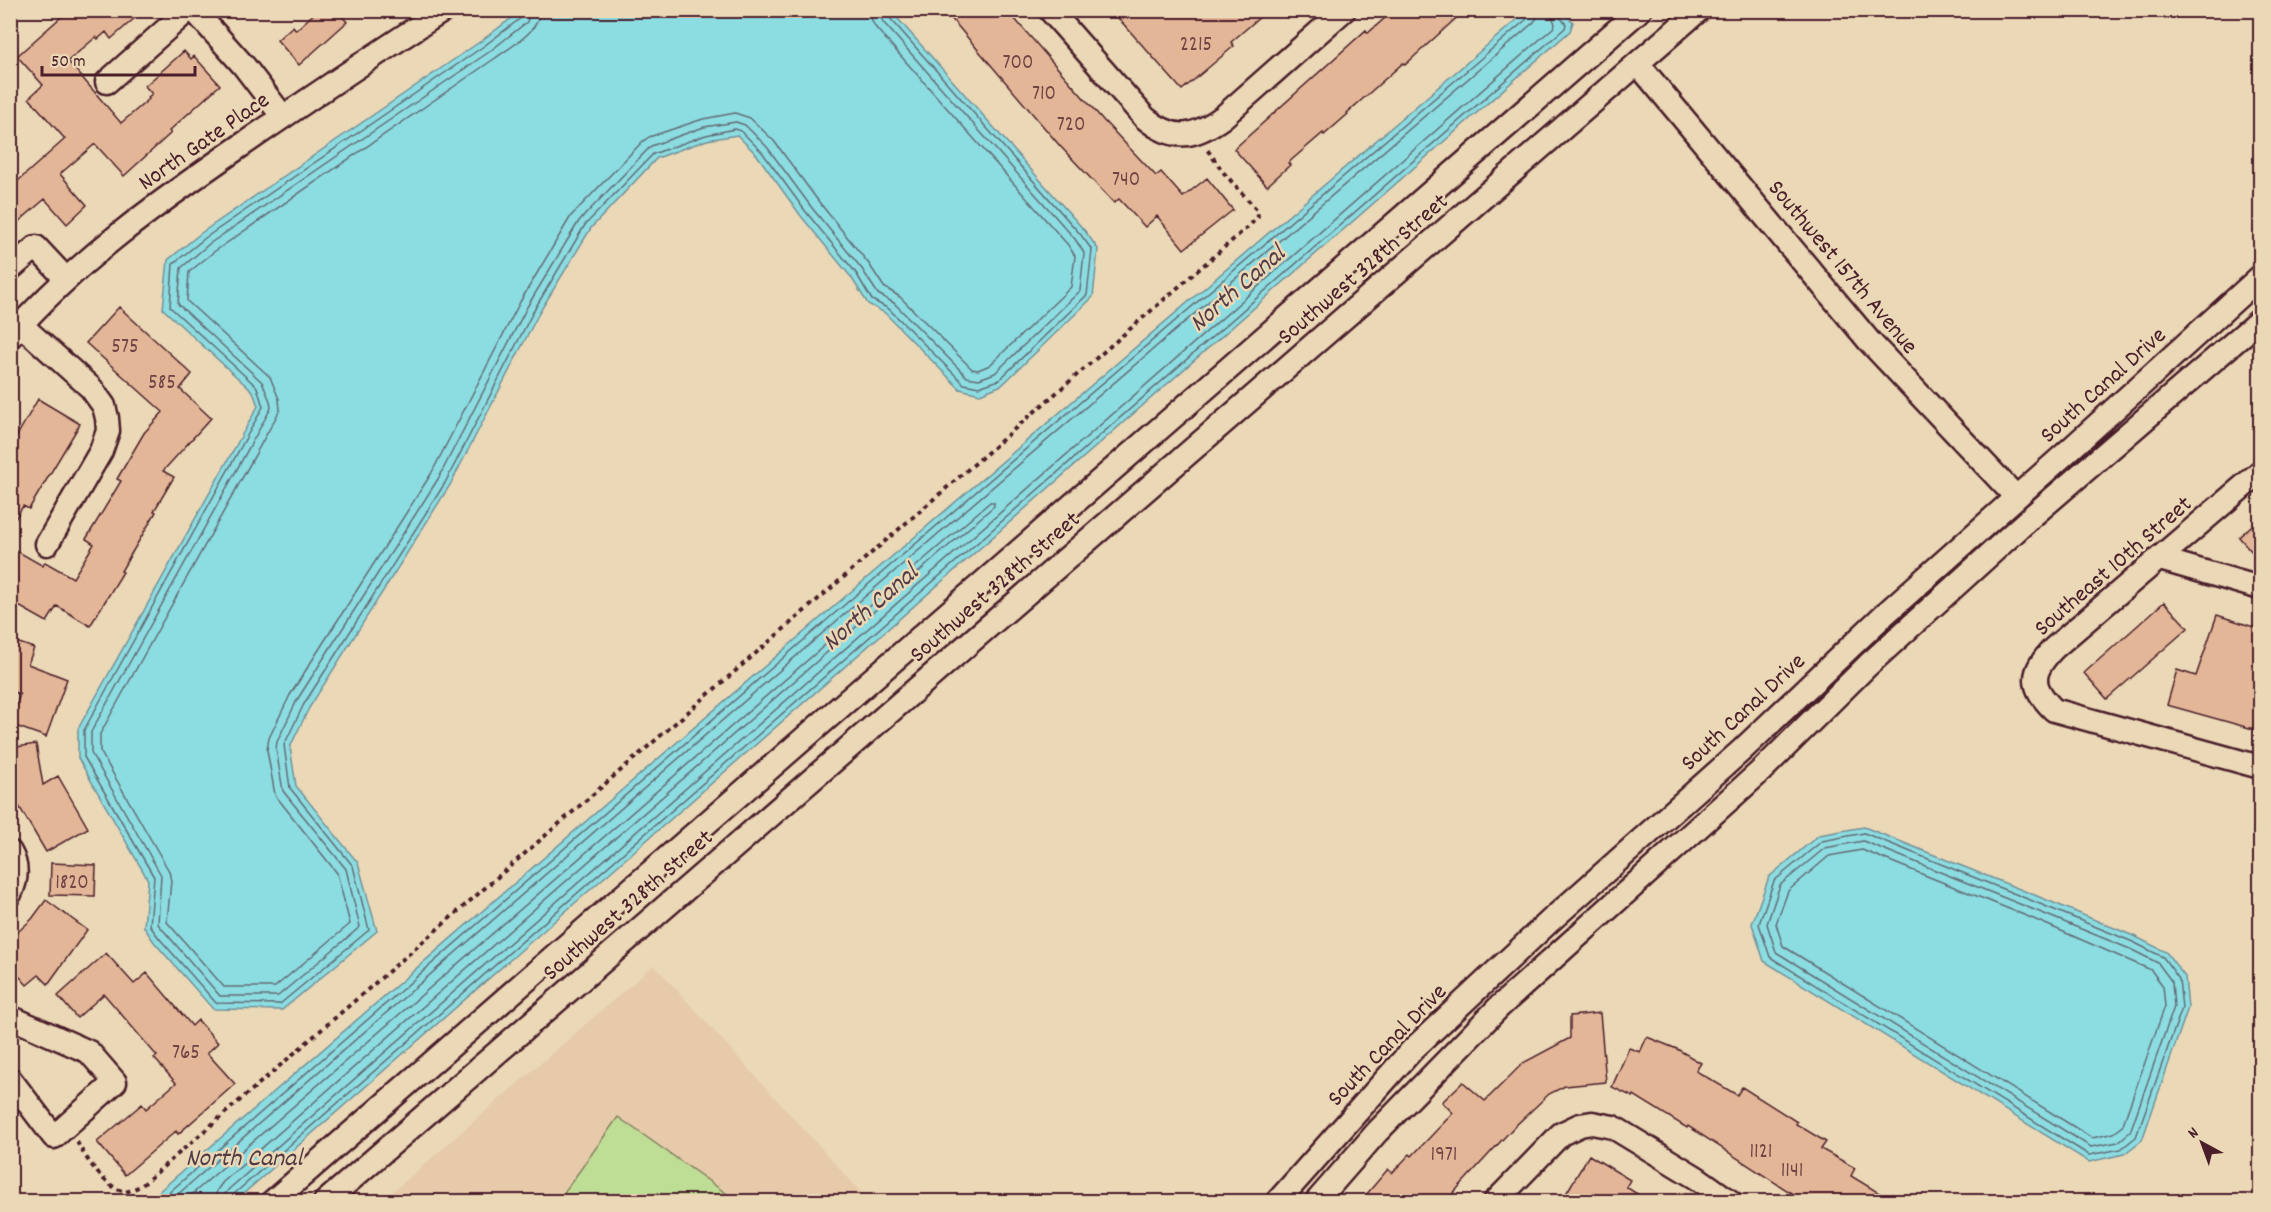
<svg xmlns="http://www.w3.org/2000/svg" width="2271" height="1212" viewBox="0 0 2271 1212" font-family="Dekko,sans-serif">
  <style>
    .built { fill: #e6caaa }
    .green { fill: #bedd95; stroke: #847e60; stroke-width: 1.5 }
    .water { fill: #8bdde2; stroke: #719199; stroke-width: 1.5 }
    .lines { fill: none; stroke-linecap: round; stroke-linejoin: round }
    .shore { stroke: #646b74; stroke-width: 1.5 }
    .building { fill: #e4b698; stroke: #4a1f2b; stroke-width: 1.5 }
    .minor-casing { stroke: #4a1f2b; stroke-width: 27 }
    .path { stroke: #4a1f2b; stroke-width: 4; stroke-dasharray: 4.5 4.5; stroke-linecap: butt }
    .minor { stroke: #ebd8b6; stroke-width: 22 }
    .labels { text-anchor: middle; stroke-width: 5; stroke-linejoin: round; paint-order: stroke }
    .number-label { font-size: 21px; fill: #704546 }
    .street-label { font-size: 24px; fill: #4a1f2b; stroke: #ebd8b6 }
    .water-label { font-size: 26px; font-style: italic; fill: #543c46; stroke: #ebd8b6 }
  </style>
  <rect width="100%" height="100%" fill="#ebd8b6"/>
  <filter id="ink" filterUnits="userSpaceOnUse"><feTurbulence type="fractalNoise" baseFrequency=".0167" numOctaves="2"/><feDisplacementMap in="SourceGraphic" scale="12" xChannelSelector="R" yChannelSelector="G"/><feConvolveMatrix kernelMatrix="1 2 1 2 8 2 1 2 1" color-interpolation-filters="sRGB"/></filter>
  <g filter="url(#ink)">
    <path class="built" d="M654,965L869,1201L381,1202Z"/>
    <path class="green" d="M618,1117L737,1201H558Z"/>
    <path class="water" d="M521,11H891L1085,231L1098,249L1093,297L1002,385L980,394L960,389L885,313L868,304L851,277L801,216L757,155L737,135L707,140L657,158L591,228L539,313L450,485L309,708L290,747L296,786L358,863L377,931L282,1010L213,1009L154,942L144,927L148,880L78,758V729L258,406L253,392L163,309L168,260L201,233L481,41Z
      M1527,11H1562L1573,22L1570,31L235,1201H148L825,614Z
      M1864,827L2037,896L2136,937L2166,952L2185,977L2188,1008L2142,1140L2124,1154L2089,1162L1764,961L1752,924L1769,877L1819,835Z"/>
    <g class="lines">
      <path class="shore" d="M524,10L521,18L484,46L205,238L173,264L170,307L257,387L263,407L84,730V757L154,877L150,926L159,938L216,1003L280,1004L369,930L353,866L290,788L284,745L304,704L445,483L534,310L585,225L653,154L706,135L735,129L741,131L762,152L806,212L856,273L872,300L889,309L964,384L979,387L999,380L1087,295L1092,250L1081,235L889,17L887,10
        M531,10L527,22L489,52L209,244L181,268L178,304L262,382L270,401L271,408L91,732V753L161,875L158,924L220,996H278L360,927L346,869L283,791L276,749L277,742L297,700L438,479L527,307L579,221L651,146L704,127L736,122L745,125L767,147L812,208L862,269L878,294L894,303L967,377L979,379L995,373L1080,291L1084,253L1075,239L883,22L879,10
        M540,10C539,33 511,46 494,59L215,251L189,272L187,301L270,377L279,399L280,410L100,734V751L169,871L171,881L167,922L224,987H275L350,924L337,873L275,795L267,750L269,738L290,695L431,474L520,302L571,216L642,142L649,137L703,119L735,113L750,118L774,141L819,202L869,264L884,287L900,297L972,369L978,370L990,365L1071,287L1075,256L1068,245L876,28L872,21L870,10
        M1864,833L2035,902L2133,942L2163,957L2179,979L2182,1008L2136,1137L2121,1149L2089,1155L1770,957L1759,924L1774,881L1822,841Z
        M1863,841L2032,909L2130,949L2158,963L2172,982L2174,1007L2130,1132L2118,1142L2091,1147L1776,952L1767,924L1780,885L1825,848Z
        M1862,850L2029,917L2151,970L2163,986L2165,1006L2122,1127L2114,1133L2092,1138L1783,946L1776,924L1788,891L1829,856Z
        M158,1202L828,619L1528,18L1530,10
        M169,1202L833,624L1533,23L1537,18L1538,10
        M183,1202L990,502H994V506L223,1182L217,1190L215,1202
        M224,1202L225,1194L229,1189L1554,27L1555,24L1550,10
        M231,1202L234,1194L1565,28L1566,24L1559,16L1558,10"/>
    </g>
    <path class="building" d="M69,10H144L111,39L106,32L98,39L96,37L68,61L121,123L149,99L148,97L152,94L145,86L184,51L191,59L194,56L220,85L169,131L171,133L124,176L95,144L60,174L87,205L67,224L45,199L10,229V188L65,139L29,98L43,85L17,56Z
      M318,10H337L347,22L299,65L277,40L293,26L296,30Z
      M944,10H1007L1103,120L1156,176L1161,172L1183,197L1207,178L1233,210L1184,249L1157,216L1145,227L1119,199L1114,203L1060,146Z
      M1111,10H1268L1231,42L1234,46L1182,90Z
      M1394,10H1465L1405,65L1403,63L1347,113L1348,114L1324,135L1323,133L1288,163L1290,165L1267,186L1234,149L1366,30L1368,33Z
      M119,307L192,374L180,389L211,418L163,471L174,477L154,511L156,512L121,571L123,572L90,626L57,606L47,622L10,601V547L43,566L45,562L73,578L94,544L86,539L121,481L117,479L144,433L163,412L86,343Z
      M38,399L80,424L29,509L23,506L10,527V448Z
      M2260,518V561L2239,537Z
      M2164,602L2188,628L2107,699L2084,673Z
      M2217,615L2260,629V731L2167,705L2177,670L2196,676Z
      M10,640L34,648L28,664L67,679L46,737L10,724L20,694L10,691Z
      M36,744L43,785L58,776L88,828L46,852L10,791V748Z
      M51,863L96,865L95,896L50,895Z
      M46,900L87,930L48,984L39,975L27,985L10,966V939L32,919Z
      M106,953L134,984L147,973L192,1026L198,1020L218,1043L207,1053L235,1084L178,1134L176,1131L125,1175L97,1142L142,1104L146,1109L176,1083L154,1058L157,1056L104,994L77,1018L58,996Z
      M1600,1013L1606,1082L1565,1086L1549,1094L1513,1128L1445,1202H1360L1388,1169L1392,1173L1410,1154L1412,1156L1453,1113L1442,1102L1463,1082L1485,1101L1523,1063L1570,1038V1016Z
      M1647,1037L1677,1049L1701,1063L1696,1071L1737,1095L1742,1087L1797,1122L1796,1124L1826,1142L1821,1149L1855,1168L1851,1176L1894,1202H1805L1688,1126L1687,1128L1634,1095L1633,1097L1612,1087L1629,1048L1640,1052Z
      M1589,1155L1630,1180L1626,1187L1650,1202H1561Z"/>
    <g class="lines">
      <defs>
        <path id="minor" d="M194,10L244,66L283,117
          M1050,10L1145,118C1174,142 1194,138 1223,117L1344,10
          M1638,64L1869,341L2016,497
          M107,82L188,10
          M10,269L36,247L66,279
          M21,325L91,388L104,406L107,418L108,431L101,451L47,544
          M10,337C77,260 159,202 242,145C309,99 376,54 444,10
          M2260,472L2054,648C2030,673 2030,686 2054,710L2260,767
          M2160,559L2260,588
          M10,852C18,866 17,880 10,894
          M10,1017L89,1052L115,1082L54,1137L10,1079
          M272,1202L1640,10
          M325,1202L1699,10
          M1277,1202L1412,1050L1550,921L1742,750L1885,614L2065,454L2260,277
          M1316,1202L1377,1132L1499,1007L1762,770L1868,665L2030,518L2260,320
          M1495,1202L1561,1134L1580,1125L1592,1123L1613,1127L1697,1178L1731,1202"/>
      </defs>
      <use href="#minor" class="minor-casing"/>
      <path class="path" d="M77,1142C87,1160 105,1188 126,1192L141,1186L1250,225L1258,217L1257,210L1224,173L1206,148"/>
      <use href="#minor" class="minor"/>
    </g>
  </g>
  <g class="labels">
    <g class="number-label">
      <text x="1196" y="50">2215</text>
      <text x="1018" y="68">700</text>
      <text x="1044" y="99">710</text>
      <text x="1071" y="130">720</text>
      <text x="1126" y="185">740</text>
      <text x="125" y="352">575</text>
      <text x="162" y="388">585</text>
      <text x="72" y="888">1820</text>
      <text x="186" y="1058">765</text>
      <text x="1761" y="1157">1121</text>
      <text x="1444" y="1160">1971</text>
      <text x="1792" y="1176">1141</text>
    </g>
    <g class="street-label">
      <text transform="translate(203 140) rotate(-35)" y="8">North Gate Place</text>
      <text transform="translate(1844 266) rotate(50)" y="8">Southwest 157th Avenue</text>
      <text transform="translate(1362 268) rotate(-41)" y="8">Southwest 328th Street</text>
      <text transform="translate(2102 384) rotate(-42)" y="8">South Canal Drive</text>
      <text transform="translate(2112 565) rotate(-41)" y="8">Southeast 10th Street</text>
      <text transform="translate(994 586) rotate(-41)" y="8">Southwest 328th Street</text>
      <text transform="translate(1742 711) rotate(-43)" y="8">South Canal Drive</text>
      <text transform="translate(627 904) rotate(-41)" y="8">Southwest 328th Street</text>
      <text transform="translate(1386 1044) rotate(-46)" y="8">South Canal Drive</text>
    </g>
    <g class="water-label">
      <text transform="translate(1236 287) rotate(-41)" y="9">North Canal</text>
      <text transform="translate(869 606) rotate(-41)" y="9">North Canal</text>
      <text x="244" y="1165">North Canal</text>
    </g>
  </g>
  <rect width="2271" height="1212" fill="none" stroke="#ebd8b6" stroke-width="36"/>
  <rect x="18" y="18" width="2235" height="1176" fill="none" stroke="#4a1f2b" stroke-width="2" filter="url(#ink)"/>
  <g transform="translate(2202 1143) rotate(319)" stroke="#ebd8b6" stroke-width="4.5" paint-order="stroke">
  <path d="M0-4.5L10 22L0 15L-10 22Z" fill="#4a1f2b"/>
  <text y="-9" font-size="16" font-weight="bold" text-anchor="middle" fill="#4a1f2b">N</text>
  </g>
  <path d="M42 66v9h153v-9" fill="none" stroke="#4a1f2b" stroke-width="3"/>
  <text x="51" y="66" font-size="18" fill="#4a1f2b" stroke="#ebd8b6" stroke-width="4.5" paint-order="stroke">50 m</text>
</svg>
